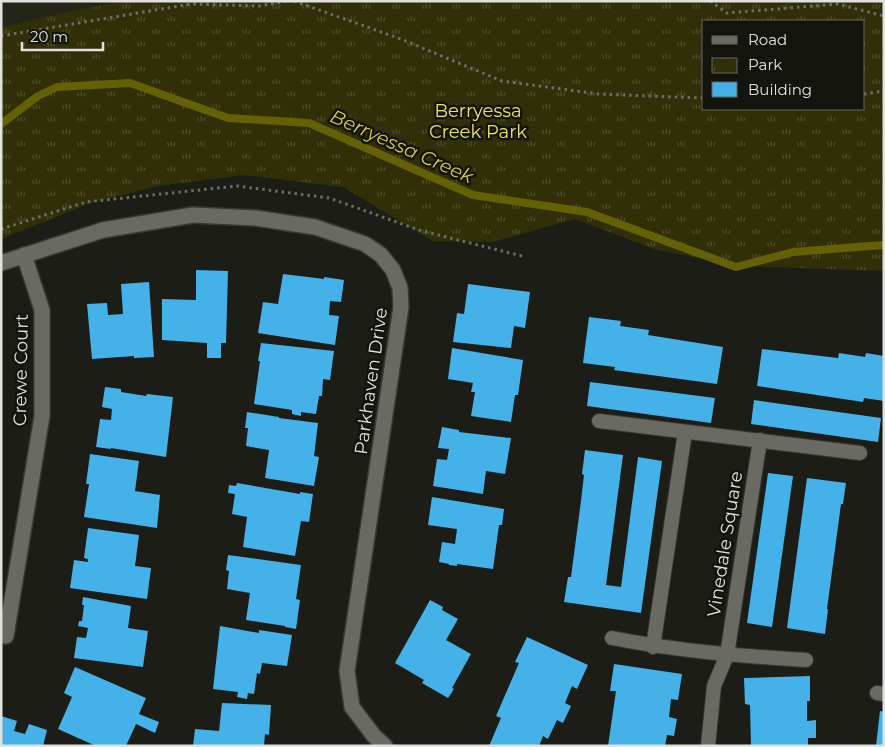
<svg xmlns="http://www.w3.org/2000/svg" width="885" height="747" viewBox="0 0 885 747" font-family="Montserrat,sans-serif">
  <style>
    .built { fill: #242418 }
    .park { fill: url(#park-tufts); fill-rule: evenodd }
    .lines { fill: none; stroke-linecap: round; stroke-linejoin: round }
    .stream { stroke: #646005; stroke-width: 8 }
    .building { fill: #44b2e8 }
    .lane-casing { stroke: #383834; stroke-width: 16 }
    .street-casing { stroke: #383834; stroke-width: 18 }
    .path { stroke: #6d6d68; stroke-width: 3; stroke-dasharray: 2.5 4; stroke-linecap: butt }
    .lane { stroke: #6a6a63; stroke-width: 14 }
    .street { stroke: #6a6a63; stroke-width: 15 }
    .labels { text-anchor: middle; stroke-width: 5; stroke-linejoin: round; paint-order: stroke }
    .park-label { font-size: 18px; fill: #eae55c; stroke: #14140e }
    .street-label { font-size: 18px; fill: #e1e1dd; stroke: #14140e }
    .water-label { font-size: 19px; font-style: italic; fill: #d4ce41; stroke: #14140e }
  </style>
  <defs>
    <pattern id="park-tufts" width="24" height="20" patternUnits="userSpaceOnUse" patternTransform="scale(1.25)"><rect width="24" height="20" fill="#312f07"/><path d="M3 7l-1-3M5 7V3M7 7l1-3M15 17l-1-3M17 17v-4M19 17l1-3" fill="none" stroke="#4f4d2b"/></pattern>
  </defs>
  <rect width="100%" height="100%" fill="#1d1d17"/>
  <path class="built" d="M1,1H125L81,9L1,27Z"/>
  <path class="park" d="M125,1H884V271L742,266L657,250L575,219L493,242L433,241L343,187L244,175L158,186L88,204L1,239V27L81,9ZM704,21H864V109H704Z"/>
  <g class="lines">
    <path class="stream" d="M1,124L38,96L57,87L130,83L228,118L309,123L473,195L587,212L736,267L793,252L884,245"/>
  </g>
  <path class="building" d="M196,270L228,271L226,343H221V358H207V343L162,340V299L196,300Z
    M283,274L324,279V277L344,280L341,302L330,301L329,315L339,316L335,345L258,333L263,302L278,304Z
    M149,282L154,357L134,358V356L92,359L87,304L107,303L108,315L123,314L121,284Z
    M468,284L530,292L525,328L514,326L511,348L453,342L457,313L464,314Z
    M589,317L621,321L620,326L649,330L648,335L723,347L717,384L614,370L615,367L583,363Z
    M261,343L334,351L330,380L323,379L322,396H319L316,414L301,412V416L292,414V410L254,404L260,361H258Z
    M452,348L523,360L518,395H515L511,422L471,416L475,392H471L473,383L448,379Z
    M762,349L838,358L839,353L865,357L866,353L884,356V401L864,398L863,402L757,386Z
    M590,382L715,398L711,423L587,406Z
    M105,387L121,389V392L146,396L147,394L173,397L166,457L111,448V449L96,447L100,419L111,420L112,409L102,407Z
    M754,400L881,418L878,442L751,424Z
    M247,412L279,417V418L318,423L314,456L319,457L314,486L265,478L269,450L246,446L248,428H245Z
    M442,427L459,430V432L511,438L505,474L486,471L483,494L433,486L437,459L447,460L449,449L438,448Z
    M585,450L623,455L606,585L621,587L638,457L662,461L641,613L564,602L568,577H571L581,501L584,475L582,474Z
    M90,454L139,461L135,491L160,495L157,528L84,517L89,484H86Z
    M768,473L793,476L772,627L747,623Z
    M807,478L846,483L843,504H841L827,609H828L825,634L787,628Z
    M237,483L300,494V492L313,494L309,522L301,521L295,556L243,547L247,517L232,514L235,494L228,493L229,485L236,486Z
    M432,497L504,509L502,525H499L493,569L457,564V566L449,565V564L439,562L442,542L455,544L457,529L428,525Z
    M88,528L139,535L135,566L151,568L147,599L70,588L74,560L88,562V559L84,558Z
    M228,555L301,565L296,599L300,600L296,629L285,627V626L246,620L250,593L227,589L229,571L226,570Z
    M83,597L131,606L128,628L148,631L143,667L74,658L77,637L86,638L88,628L78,626L79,621H82L84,605H82Z
    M430,600L443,607L442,610L458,619L446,640L471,654L452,688L454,689L448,698L422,683L424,680L395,663Z
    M220,626L259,633V630L292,635L287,666L262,663L260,674L257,673L254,694L248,693L247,699L237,697L238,692L213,689Z
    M527,637L588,665L577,689L572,686L565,703L571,706L563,723L557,720L548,739L543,736L539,746H489L501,718L496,716L519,663L515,662Z
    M614,664L682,674L678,700L671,699L669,717L677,719L674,736L667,735L665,746H608L616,691H610Z
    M75,667L146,698L139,714L159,722L155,733L136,724L126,746H96L58,729L72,697L64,693Z
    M810,676V701H807V721L816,720V738H808V746H751L750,705L745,704L744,678Z
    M222,703L271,705L269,735L265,734L264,746H193L195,729L219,731Z
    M880,711L884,712V746H876Z
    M1,716L17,721L14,731L25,734L29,724L47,730L43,746H1Z"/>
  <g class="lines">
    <defs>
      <path id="lane" d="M599,421L860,453
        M612,638C677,651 741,656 806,660
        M653,647L685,432
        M877,693L884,694
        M708,746L714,686L727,655L760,440"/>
      <path id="street" d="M1,263L103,230L193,215L255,218L315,227L365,244L381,255L393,270L400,288L401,307L347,671L352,707L374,736L385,746
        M6,636L42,416V310L24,255"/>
    </defs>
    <use href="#lane" class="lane-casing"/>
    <use href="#street" class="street-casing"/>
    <path class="path" d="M294,1L401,39L502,81L599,94L704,98
      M710,1L727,13L838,4L884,16
      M1,36L191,4L259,6L287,1
      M864,94L884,91
      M1,229L86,202L237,186L329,198L422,231L522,256"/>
    <use href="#lane" class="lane"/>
    <use href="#street" class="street"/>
  </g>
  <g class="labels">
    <g class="park-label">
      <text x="478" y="117">Berryessa<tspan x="478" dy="21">Creek Park</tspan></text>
    </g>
    <g class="street-label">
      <text transform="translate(21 370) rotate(-89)" y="6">Crewe Court</text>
      <text transform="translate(371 381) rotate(-82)" y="6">Parkhaven Drive</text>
      <text transform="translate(725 544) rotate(-81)" y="6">Vinedale Square</text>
    </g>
    <g class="water-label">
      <text transform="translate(402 146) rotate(24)" y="7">Berryessa Creek</text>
    </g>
  </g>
  <rect width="885" height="747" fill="none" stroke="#e1e1dd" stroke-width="5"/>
  <rect x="702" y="20" width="162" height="90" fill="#14140e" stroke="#666661"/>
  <rect x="712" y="36" width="25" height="8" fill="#6a6a63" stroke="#666661"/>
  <text x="748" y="45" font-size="15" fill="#e1e1dd">Road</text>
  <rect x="712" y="58" width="25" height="15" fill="url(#park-tufts)" stroke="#666661"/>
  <text x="748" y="70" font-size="15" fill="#e1e1dd">Park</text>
  <rect x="712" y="82" width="25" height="15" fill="#44b2e8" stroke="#666661"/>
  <text x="748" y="95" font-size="15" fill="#e1e1dd">Building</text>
  <path d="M22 42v8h81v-8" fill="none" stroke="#e1e1dd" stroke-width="2.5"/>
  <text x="30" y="42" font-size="15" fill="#e1e1dd" stroke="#14140e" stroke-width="4" paint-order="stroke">20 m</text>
</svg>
